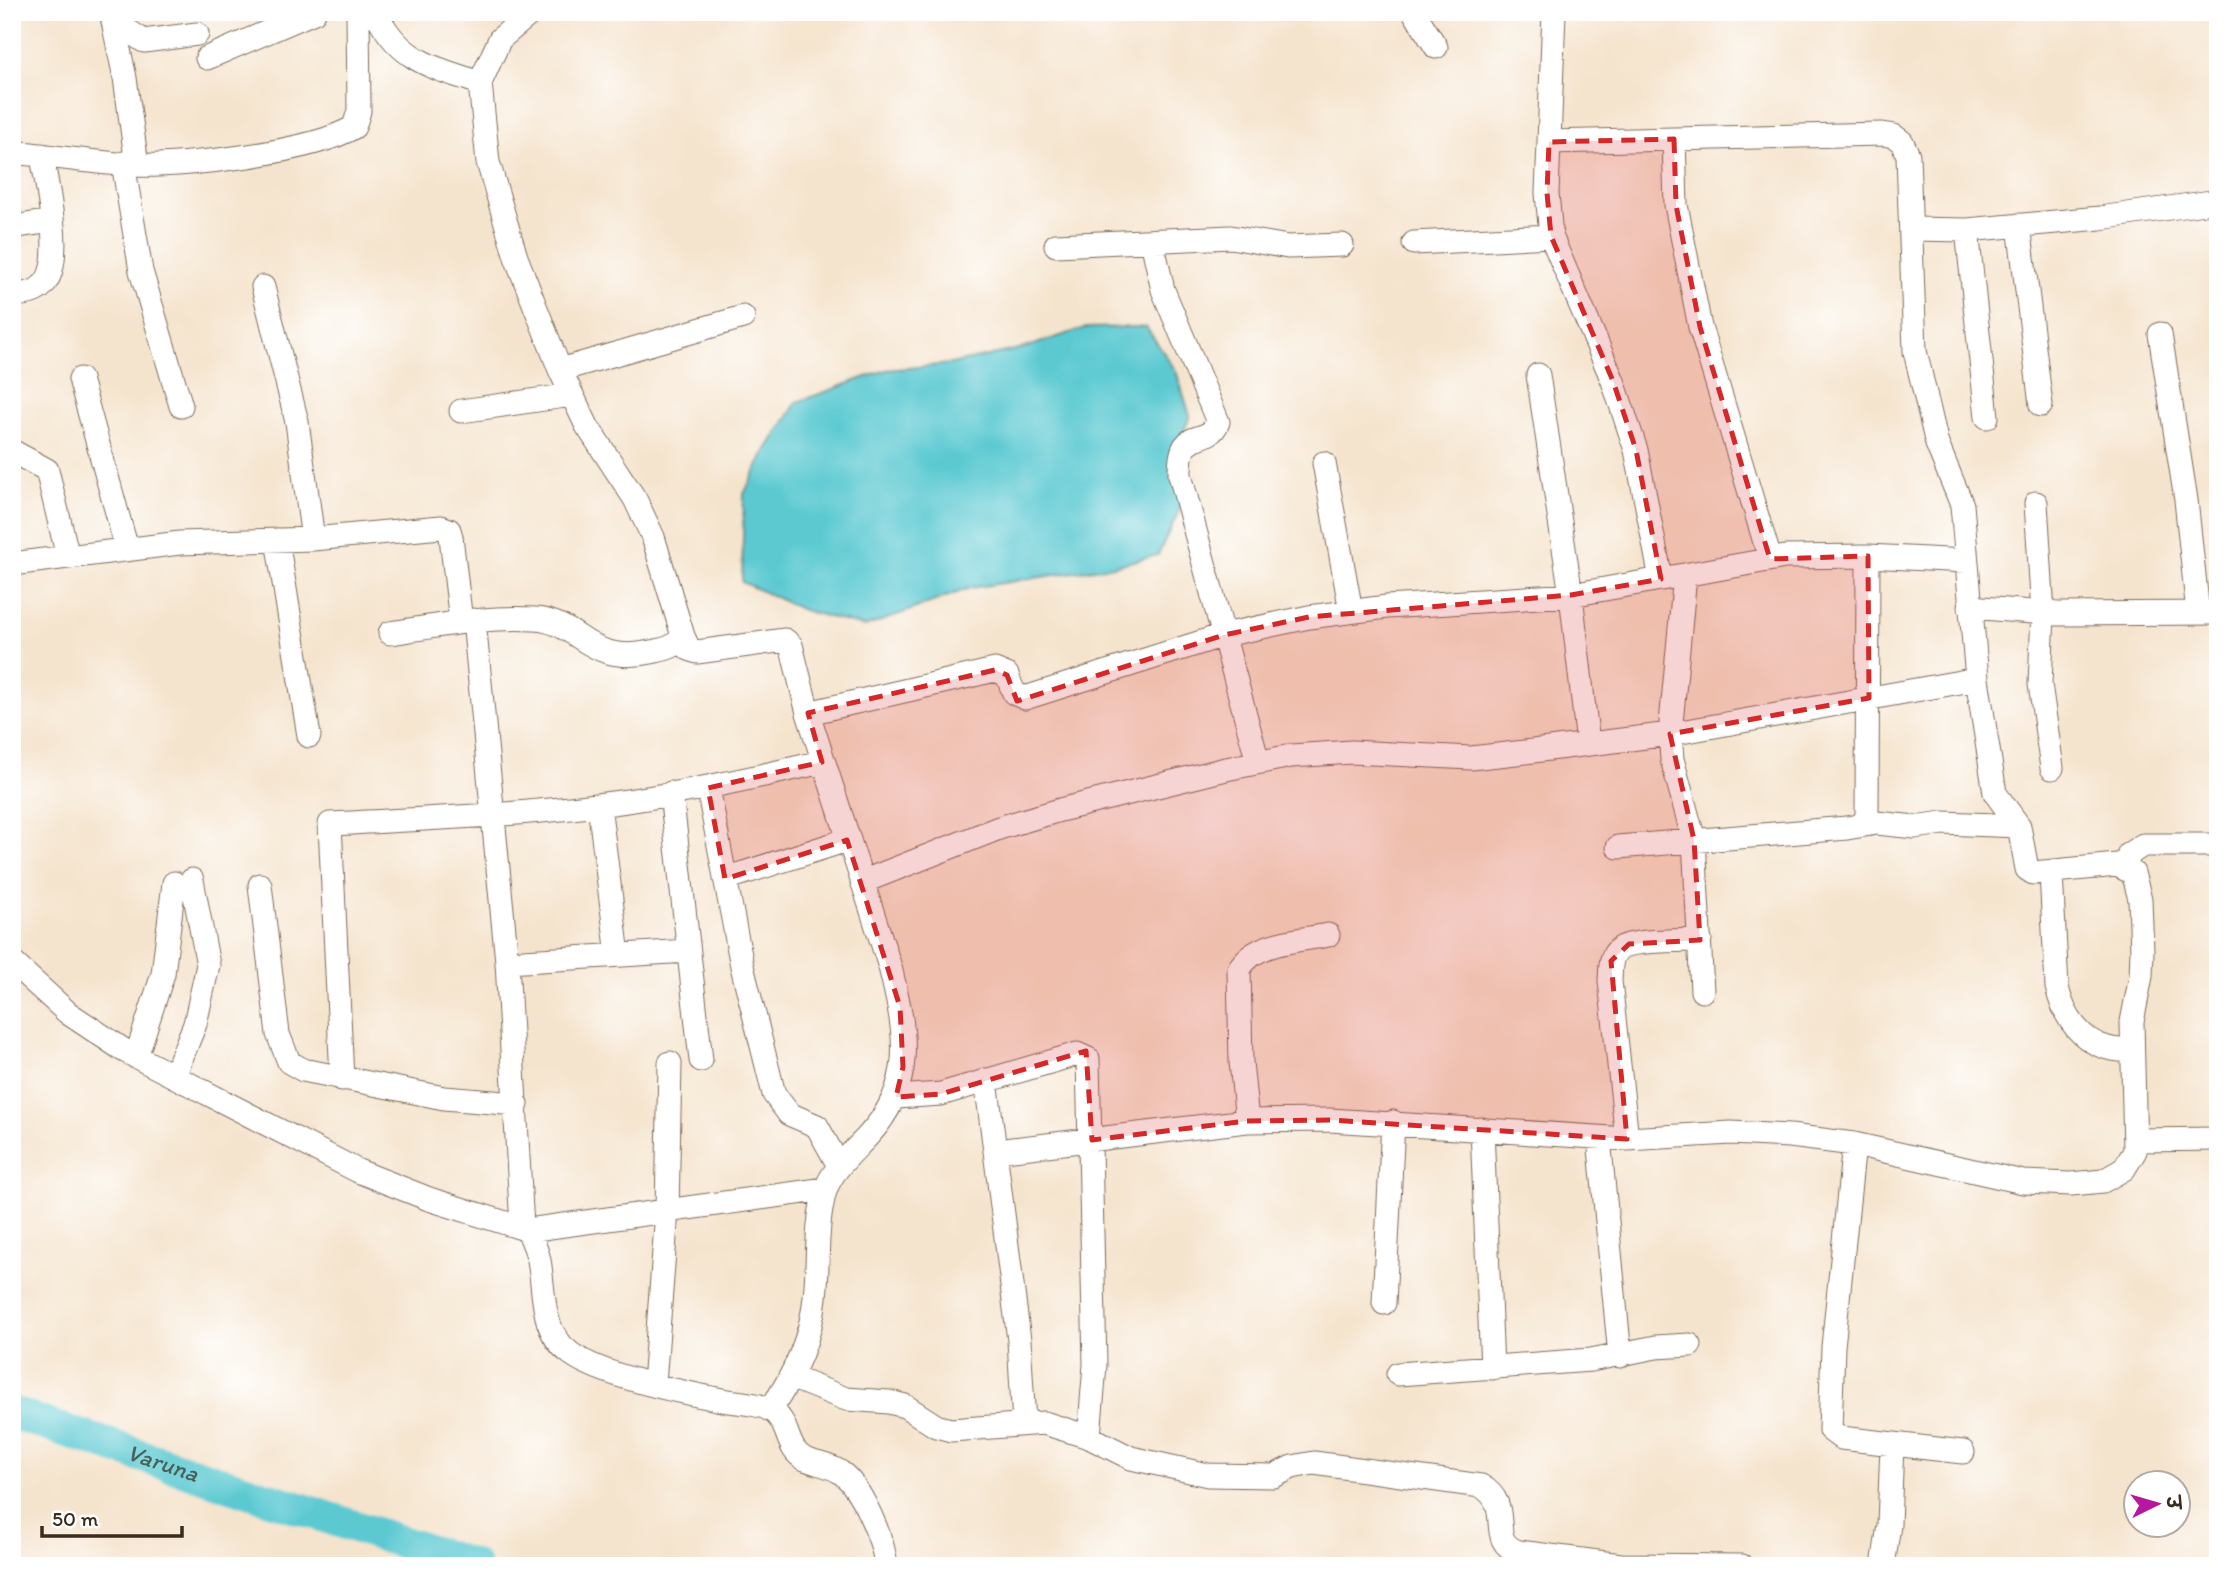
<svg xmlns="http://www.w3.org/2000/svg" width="2230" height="1578" viewBox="0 0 2230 1578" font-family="Itim,'Playpen Sans Deva',sans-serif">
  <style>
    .water { fill: #5cc9d1; stroke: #4c7a78; stroke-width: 2 }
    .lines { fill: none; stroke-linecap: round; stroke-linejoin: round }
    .river { stroke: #5cc9d1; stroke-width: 33 }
    .minor-casing { stroke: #7c6b5b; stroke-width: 25 }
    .minor { stroke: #fff; stroke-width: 23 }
    .marked { fill: #d62828; fill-opacity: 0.2; stroke: #d62828; stroke-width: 5; stroke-dasharray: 14 9; stroke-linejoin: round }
    .labels { text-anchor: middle; stroke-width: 7; stroke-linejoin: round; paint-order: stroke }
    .water-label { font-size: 24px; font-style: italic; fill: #47625d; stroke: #fff }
  </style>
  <rect width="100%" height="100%" fill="#fff"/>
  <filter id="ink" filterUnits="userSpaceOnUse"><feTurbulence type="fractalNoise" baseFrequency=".0143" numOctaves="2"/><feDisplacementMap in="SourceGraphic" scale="14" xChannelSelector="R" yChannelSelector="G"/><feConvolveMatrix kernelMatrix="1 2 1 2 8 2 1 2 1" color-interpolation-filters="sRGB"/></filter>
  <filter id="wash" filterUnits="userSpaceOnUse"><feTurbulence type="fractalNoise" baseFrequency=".00686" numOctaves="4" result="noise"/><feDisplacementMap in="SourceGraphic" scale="28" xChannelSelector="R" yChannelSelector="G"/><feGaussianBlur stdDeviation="1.57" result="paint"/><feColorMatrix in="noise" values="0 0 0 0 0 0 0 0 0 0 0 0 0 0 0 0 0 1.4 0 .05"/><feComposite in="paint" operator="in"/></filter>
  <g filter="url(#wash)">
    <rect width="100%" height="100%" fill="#f5e4cd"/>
    <path class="water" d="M1146,327L1176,371L1190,416L1175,452L1183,502L1158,555L1113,566L970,588L865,627L803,610L742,582L744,494L763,456L797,402L886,370L951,364L1024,348L1085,328Z"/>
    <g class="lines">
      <path class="river" id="s1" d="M12,1413L474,1566"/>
    </g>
  </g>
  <g filter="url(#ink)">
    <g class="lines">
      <defs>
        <path id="minor" d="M111,12L125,78L137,165
          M376,12C399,61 432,67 480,83L500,39L532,12
          M1414,12L1436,47
          M114,22L144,41L197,34
          M207,58L314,12
          M1674,139L1676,205L1700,327L1770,559
          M1549,142L1547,193L1551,236L1613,381L1636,450L1661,579
          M12,152C53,156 94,163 135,165C184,167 313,152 354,127L359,111L358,12
          M123,163L141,271L181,406
          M2019,225L2041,405
          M12,227L52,221
          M1913,229L1967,230L2100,218L2218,201
          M1967,230L1987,417
          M1152,241L1163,290L1218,422C1206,450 1179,422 1180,475L1258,762
          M1414,243L1551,236
          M1056,245L1231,237L1288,247L1342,245
          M263,287L297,422L313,539
          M12,295C23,294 35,294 43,285C66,263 46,185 42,155
          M2160,334L2186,500L2198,613
          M560,370L743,317
          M1538,375L1571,595L1588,744
          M80,379L127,549
          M461,411L572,395
          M12,451L47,470L68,557
          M1324,463L1351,611
          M2036,503L2043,613L2040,684L2052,768
          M277,540L309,736
          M12,564L180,543L313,539L441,527L449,530L451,537L461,622
          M1685,575L1670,734L1672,759L1694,840L1702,991
          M1970,607L2058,614L2218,613
          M474,620L507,962L522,1227
          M390,633C438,626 486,616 535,619C581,622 587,666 651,652C665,649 675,648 683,636L653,537L635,499L587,426L560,370L516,257L488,162L480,83
          M683,636L689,649L697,652L785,640L791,645L808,713
          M708,788L742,966L774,1094L789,1114L817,1126L839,1166
          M671,793L701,1060
          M599,805L618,955
          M1859,826L1877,823L1915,827L1943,823L2019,826
          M1618,847L1847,828L1859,826L1867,819L1868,556
          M2126,867L2129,854L2143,845H2218
          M2051,873L2057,987C2066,1026 2091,1053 2132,1050
          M725,879L847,840
          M862,882L999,828L1060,810L1226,769L1291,756L1352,752L1471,758L1525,752L1670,734L1977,679
          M260,885L278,1034L289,1062L303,1070L444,1098L517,1104
          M12,962L68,1013L125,1051L358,1171L429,1199L528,1230L826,1189
          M507,962L688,951
          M136,1057L163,974L174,883
          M174,1076L195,1024L208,965L192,880
          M342,1079L330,824C419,819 508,816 597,805C673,796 748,779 822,762
          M986,1080L1019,1340L1024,1424
          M896,1097L941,1094L1077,1054L1088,1059L1095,1365L1089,1437
          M1247,1121L1241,1062L1239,969C1255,941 1299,941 1328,935
          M1482,1129L1492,1368
          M1599,1138L1620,1356
          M1627,1139L1610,981C1611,971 1609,957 1618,950C1630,939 1682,941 1700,940
          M2136,1140L2218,1139
          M1854,1144L1833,1347L1830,1430L1841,1438L1963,1452
          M996,1151L1247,1121L1330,1120L1627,1139L1731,1133L1790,1136L1854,1144L2023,1182L2071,1184L2103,1181L2124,1169L2135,1151L2132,1022L2141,976L2142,951L2140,899L2133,873L2117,865L2033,873L2027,869L2019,826L1995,793L1977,679L1962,505L1937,444L1915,351L1908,155L1902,142L1894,136L1882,134L1549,142L1554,12
          M528,1230C532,1240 537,1250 539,1260C545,1293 540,1331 570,1353C599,1375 680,1392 717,1399C734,1403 754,1402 769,1409C791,1420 784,1449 805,1459C817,1464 830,1465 840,1472C861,1486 884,1541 886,1566
          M1384,1303L1393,1122
          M1398,1374L1591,1360L1656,1347L1690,1345
          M793,1378L846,1399L889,1402L905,1406L936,1426L951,1430L1044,1423L1089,1437L1131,1458L1208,1475L1274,1476L1292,1467L1314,1463L1481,1486C1516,1506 1484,1541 1519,1552L1621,1565L1742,1566
          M654,1384L667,1211L670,1063
          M770,1410C794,1376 811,1339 815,1297C819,1262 815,1227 825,1191C832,1170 852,1153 867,1137C917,1084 906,1032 890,967L808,713L995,670L1007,675L1014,693L1025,698L1224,635L1309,617L1387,607L1571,595L1785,557L1868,556L1966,561
          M1883,1566L1889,1525L1892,1444"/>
      </defs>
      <use href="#minor" class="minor-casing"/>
      <use href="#minor" class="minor"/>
    </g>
  </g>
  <path class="marked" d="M1674,139L1676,205L1700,327L1770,559L1868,556L1869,698L1670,734L1694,840L1700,940L1629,944L1611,961L1627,1139L1330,1120L1247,1121L1092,1140L1086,1051L941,1094L896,1097L903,1067L900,1007L847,840L725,879L708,788L822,762L808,713L995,670L1007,675L1017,701L1224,635L1309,617L1571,595L1661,579L1636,450L1613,381L1551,236L1547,193L1549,142Z"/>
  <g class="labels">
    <g class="water-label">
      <text dy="8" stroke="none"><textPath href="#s1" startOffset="159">Varuna</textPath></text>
    </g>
  </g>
  <rect width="2230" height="1578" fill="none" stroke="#fff" stroke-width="42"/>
  <g transform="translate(2157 1504) rotate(85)"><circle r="33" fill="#ffffff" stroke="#b1aaa5" stroke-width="2"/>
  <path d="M0-5L12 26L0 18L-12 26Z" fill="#b5179e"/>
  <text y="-10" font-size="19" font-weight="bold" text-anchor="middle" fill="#3b2a1e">उ</text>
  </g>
  <path d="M42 1526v10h140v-10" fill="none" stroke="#3b2a1e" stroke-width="3.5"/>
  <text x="52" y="1526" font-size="21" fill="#3b2a1e" stroke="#ffffff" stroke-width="5" paint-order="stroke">50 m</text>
</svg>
